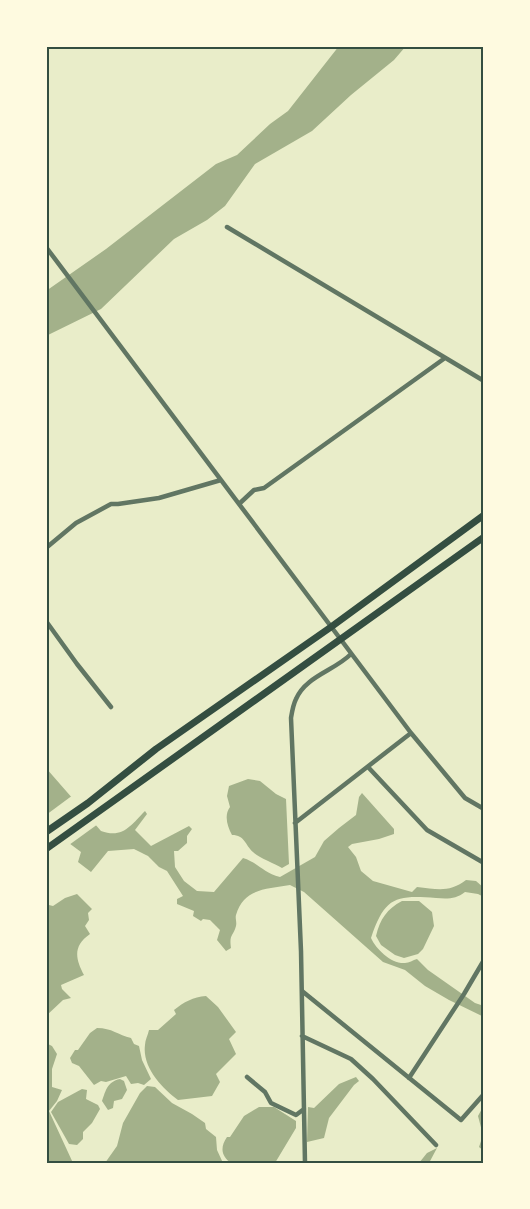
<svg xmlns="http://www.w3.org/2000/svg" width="530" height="1209" viewBox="0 0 530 1209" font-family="'Playfair Display',serif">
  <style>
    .water { fill: #a3b18a }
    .pier { fill: #e9edc9 }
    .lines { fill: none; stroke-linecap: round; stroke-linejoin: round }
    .minor { stroke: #617663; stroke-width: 4.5 }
    .primary { stroke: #344e41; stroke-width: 7 }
    .neatline { fill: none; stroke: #344e41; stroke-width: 2 }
  </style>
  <rect width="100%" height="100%" fill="#e9edc9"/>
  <path class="water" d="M339,46H406L394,60L351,95L312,131L255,164L225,206L207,220L174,239L101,309L46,336V291L106,249L216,164L237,155L270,124L288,111Z
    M46,768L101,831C123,839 131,825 145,811L147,814L135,830L151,846L189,826L192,829L187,836V843L178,851H174L175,867L184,881L197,891L214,892L243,858C259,863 263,873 280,877L315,857L324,841L339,828L356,815L359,797L362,793L394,829V834L379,839L352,844L348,847L356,857L361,871L373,881L412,892L417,887C437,889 449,893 466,880L476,881L484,888V897L478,894L465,892C456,899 448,899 436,898C395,895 385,897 371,938C376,949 391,964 405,963C409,963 413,960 417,959L428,970L475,1003L484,1006V1017L449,1000L425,986L405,970L383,962L304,892L290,885C267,889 244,888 236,915C235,918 237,922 236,926C233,937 229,934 231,948L226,951L217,940L220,930L210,920L203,919L201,921L193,916L194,911L177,904V899L183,896L167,871L159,867L148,856L134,849L108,851L91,872L78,862L81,852L46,826Z
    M248,779L260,781L276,794L286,799L289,864L282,868C274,863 259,858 253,852C245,845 245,835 232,835C227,826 224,815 230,807L227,796L229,786Z
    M77,894L92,909L88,913L89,920L85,926L90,934C73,946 75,958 84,975L61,985L62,989L71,998L63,1000L46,1016V907L49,905L53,906L65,898Z
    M402,901H419L432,912L434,926L423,949L418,954L404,958L395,955L381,945L376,936C380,919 387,909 402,901Z
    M206,996L218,1007L236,1032L229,1039L236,1054L216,1074L220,1082L212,1096L178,1100C162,1088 142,1067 145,1045C145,1040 148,1035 149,1030H158L176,1014L174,1010C184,1002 193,997 206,996Z
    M97,1028C112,1028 118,1035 131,1038L134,1044L139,1046L142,1060L151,1079L144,1085L138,1083L131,1084L126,1076L106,1082L101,1081L94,1085L79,1066L72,1063L70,1058L75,1050H78L90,1033Z
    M46,1043L52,1046L57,1054L52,1069V1087L62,1090L57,1101L49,1111L73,1163H46Z
    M356,1077L359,1081L354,1085L329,1118L324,1138L307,1142L308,1107L314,1108L339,1084Z
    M120,1079L124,1081L127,1090L122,1099L114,1101L113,1108L108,1110L102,1101C106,1090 107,1082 120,1079Z
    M147,1086L155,1087L172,1103L192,1114L205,1123L206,1129L216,1137L217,1150L223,1163H105L117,1146L123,1123L140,1093Z
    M82,1089L87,1090L86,1099L98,1105L100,1109L92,1123L83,1132V1139L77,1145L69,1144L51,1112L58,1102Z
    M484,1105V1151L479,1147L483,1135L478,1116Z
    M259,1107H274L296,1121V1128L275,1163H231C221,1156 220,1147 227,1137H230L244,1116Z
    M437,1148L429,1163H419L427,1153Z"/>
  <path class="pier" d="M73,795L98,824L69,845L46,829V815Z"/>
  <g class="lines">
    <path class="minor" d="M227,227L484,381
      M46,247L411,733L465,798L484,809
      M239,504L254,490L264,488L445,358
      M46,548L76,523L111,504H118L159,498L221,480
      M46,621L77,664L111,707
      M368,767L427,830L484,863
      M295,823L411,733
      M302,991L461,1120L484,1094
      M302,1036L351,1059L373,1079L436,1145
      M247,1077L265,1092L271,1103L296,1115L304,1109
      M409,1078L464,994L484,960
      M305,1163L301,951L291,718C292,712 293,705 296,699C306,676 334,671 351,654"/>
    <path class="primary" d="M46,832L88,803L156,749L331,627L484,515
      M46,849L484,537"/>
  </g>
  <rect width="530" height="1209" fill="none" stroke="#fefae0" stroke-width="95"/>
  <rect x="48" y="48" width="434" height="1114" class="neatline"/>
</svg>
